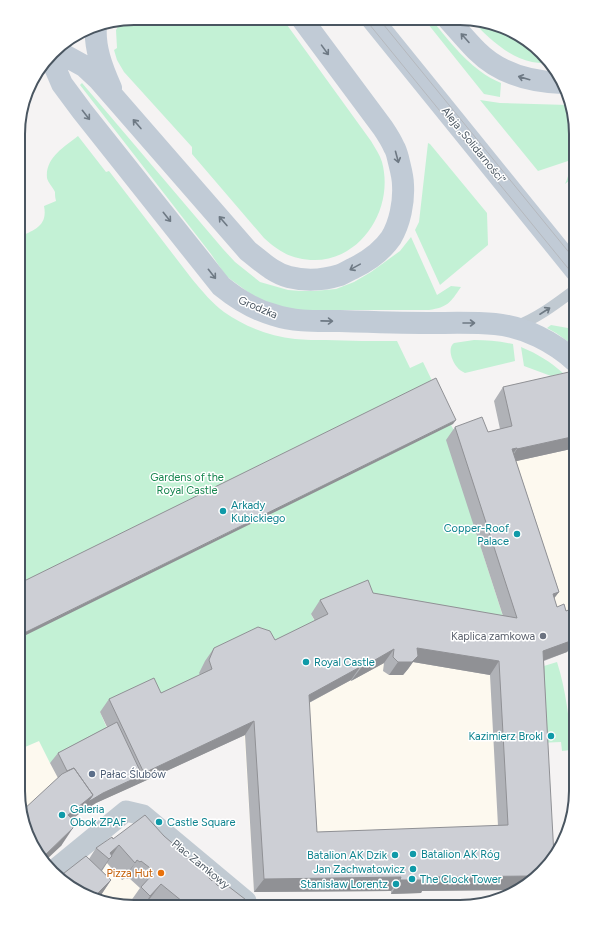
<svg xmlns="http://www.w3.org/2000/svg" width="594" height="925" viewBox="0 0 594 925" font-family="Figtree,sans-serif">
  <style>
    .commercial { fill: #fdf9ef }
    .green { fill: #c3f1d5 }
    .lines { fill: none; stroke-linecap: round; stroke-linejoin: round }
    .lane { stroke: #c1cad2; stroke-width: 11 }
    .street { stroke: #c1cad2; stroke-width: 21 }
    .secondary { stroke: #c1cbd6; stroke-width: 22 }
    .tram { stroke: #b5b8bd; stroke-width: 1 }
    .wall { fill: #b0b2b7; fill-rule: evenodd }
    .shaded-wall { fill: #909195 }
    .building { fill: #cdcfd5; stroke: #909195; fill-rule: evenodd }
    .oneway { stroke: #6e7984 }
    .oneway2 { stroke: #6e7983 }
    .culture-dot { fill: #0f9aa8; stroke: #fff; stroke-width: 1.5 }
    .worship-dot { fill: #6b7280; stroke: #fff; stroke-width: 1.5 }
    .service-dot { fill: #5c6f8a; stroke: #fff; stroke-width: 1.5 }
    .food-dot { fill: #e8710a; stroke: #fff; stroke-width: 1.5 }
    .labels { text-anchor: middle; stroke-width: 3; stroke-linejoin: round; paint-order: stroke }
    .street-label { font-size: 11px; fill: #4a5661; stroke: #fff }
    .park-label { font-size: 11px; fill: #17864f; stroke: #fff }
    .culture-label { font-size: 11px; fill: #0d838f; stroke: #fff; text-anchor: start }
    .worship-label { font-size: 11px; fill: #5b616d; stroke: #fff; text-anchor: end }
    .service-label { font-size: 11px; fill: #4e5e75; stroke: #fff; text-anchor: start }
    .food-label { font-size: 11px; fill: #c56008; stroke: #fff; text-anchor: end }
    .rim { fill: none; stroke: #4a5661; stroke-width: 2 }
  </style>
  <rect width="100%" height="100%" fill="#f5f3f3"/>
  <path class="commercial" d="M559,385L576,425V618L567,621L575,644L565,647L567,652L534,664L516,890L421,891V893L391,894V891L254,892L244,735L96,803L80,813L56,832L61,846L46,860L27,836L18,791V750L39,741L50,763L109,733L100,712L145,692L203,683L199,673L205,661L249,641L318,628L311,614L446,440L473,431L503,440L494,401Z
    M100,855L210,902L206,906H119L100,898L74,873Z"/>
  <path class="green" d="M134,18H282L371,141C375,148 380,155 382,162C396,214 353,272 298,258C284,255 274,247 264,238L192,154V147L124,72L117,60L114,50L117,48L116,30L122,20Z
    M424,19H431C446,37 461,57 480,71C486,76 494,80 501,83L500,97L484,94Z
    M470,19H476L531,42L548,64C542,63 537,63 532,62C506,56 488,37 470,19Z
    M82,83L223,249L235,262L260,282L288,290L301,291H314L336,289L354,282L371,272L400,251L411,237L437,295L451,286L461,287C450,303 448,307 429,310H297L270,304L252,295L226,276L211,254L80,85Z
    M480,100L500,103L568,105L571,106L576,134V175L565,184C569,176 570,169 568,161L538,171Z
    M78,136L106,172L109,171L192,279C202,291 212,303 224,312C245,327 270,336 295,339C305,340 316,340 326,340C350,341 373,341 397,341L410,368L423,362L453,424L451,425L457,436L482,551L508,632L311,614L318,628L203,683L100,712L109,733L50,763L39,741L18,750L19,237C34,230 48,226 44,206L56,201C55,197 55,195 55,192C53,187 48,183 47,178C45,158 64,147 78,136Z
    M428,143L430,144L487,213L488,245L440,285L415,230L419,222Z
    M551,325L568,328L576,341V347L556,333L547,328Z
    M474,340C487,340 499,341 513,344L515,361L465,373C462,371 459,370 457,367C452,361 447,348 454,343Z
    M521,347C538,354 549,361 563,373L551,376L524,366Z
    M557,662C566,690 569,719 572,749L571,750L562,751L561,742L538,743L534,669Z"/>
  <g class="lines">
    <path class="lane" d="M516,326C538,318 557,303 576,289"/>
    <path class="street" d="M54,870L126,811L143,815L246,901"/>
    <path class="secondary" d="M372,19L576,271
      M448,19C458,30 467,41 477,51C500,74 531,82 562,83
      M96,25C94,47 102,68 111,88
      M55,50L84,66L99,80L248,251C261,261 273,273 289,277C305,281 324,280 340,275C345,273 349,270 354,268C368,261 382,251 391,238C400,223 404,202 403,185C403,176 400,167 398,158C397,154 396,150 394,147C391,140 387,134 383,128L302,19
      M50,56L62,84L82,111L221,286C237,299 255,310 274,315C295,322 316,321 337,321C368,322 398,323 428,323C450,323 473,322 495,324C525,327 554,342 576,362"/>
    <path class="tram" d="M365,19L576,278
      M379,19L576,261"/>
  </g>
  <path class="wall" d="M503,387L576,404V451L575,447H572L571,449L516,461L559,592L554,598L557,607L566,611L576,607V643L575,644L572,645L567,652L544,661L552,862L516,890L422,891L421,893L391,894V891L254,892L245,735L96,803L80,813L72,819L61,846L58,778L50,763L58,753L107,727L100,712L109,699L161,693L200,675L199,673L205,661L214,648L275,640L315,621L311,614L320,600L373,593L503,616L446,440L455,427L488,432L500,429L494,401ZM413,662L490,675L498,826L317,832L309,703L351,680V681L384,663L383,671L389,675H403L408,669Z
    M164,836L206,872L210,871L208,873L209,878L218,886L254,906H154L148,901L144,906H130L128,905L140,888L129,878L128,879L125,878L122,880L107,863L102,871L111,880L99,898L63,883L89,859L96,848L113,839Z"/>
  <path class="shaded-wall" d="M456,420L453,424L18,639V636Z
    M576,436V445L575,447H572L571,449L508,463L517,449Z
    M517,448L508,461L512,449Z
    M559,592L549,605L553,594Z
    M576,633V643L575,644L572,645L567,652L534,664L543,651Z
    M417,648L499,661L490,675L413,662L408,669L403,675H389L398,662Z
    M394,649L384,663L351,681L361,668Z
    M360,667L351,680L299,708L309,695Z
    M254,721L245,735L134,786L144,773Z
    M142,775L134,786L96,803L80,813L56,832L68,815L93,795L103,793Z
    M73,828L61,846L46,860L43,857Z
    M119,845L100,873L97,876L109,859L110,853Z
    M137,860L125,878L122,880L135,863Z
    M533,876L516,890L422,891L421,893L391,894L400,880L430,877Z
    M401,877L391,891L254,892L264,879Z
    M111,880L99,898L95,896Z
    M161,884L148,901L144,906H143L150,896Z"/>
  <path class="building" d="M569,372L576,404V436L517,449V448L512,449L559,592L553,594L557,607L564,604L566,611L576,607V633L575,634L576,639L543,651L554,856L552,862L533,876L430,877V880H400L401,877L264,879L254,721L144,773L109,699L154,678L161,693L212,669L209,660L214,648L258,627L270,631L275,640L328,614L320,600L368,580L373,593L517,618L455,427L482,417L488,432L512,426L503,387ZM417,648L499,661L508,825L317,832L309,695L360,667L361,668L394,649L393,657L398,662H412L418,656Z
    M436,378L456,420L18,636V584Z
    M117,722L142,775L103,793L88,802L93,795L74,768L67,771L58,753Z
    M74,768L93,795L68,815L73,820V828L43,857L27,836L22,811L62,774Z
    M145,815L164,836L206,872L208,870L210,871L208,873L209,874V878L212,881L214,878L217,880L216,884L218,886L220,883L222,885L224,883L254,906H188L161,884L150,896L141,887L151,876L154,871L141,861L140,862L137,860L135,863L119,845L110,853L112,856L109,859L96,848L112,837L113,839Z
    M86,856L111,880L95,896L63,883L59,877Z
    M258,904L261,906H256Z"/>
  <defs><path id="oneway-shaft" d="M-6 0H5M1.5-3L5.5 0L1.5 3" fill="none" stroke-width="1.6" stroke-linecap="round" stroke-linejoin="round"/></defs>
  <g class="oneway">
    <use href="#oneway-shaft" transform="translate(465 38) rotate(-132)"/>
    <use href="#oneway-shaft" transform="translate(325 50) rotate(54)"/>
    <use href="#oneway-shaft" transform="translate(524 78) rotate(-164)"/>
    <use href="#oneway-shaft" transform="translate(86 115) rotate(52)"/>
    <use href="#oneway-shaft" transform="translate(137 124) rotate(-131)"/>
    <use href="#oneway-shaft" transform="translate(397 157) rotate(75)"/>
    <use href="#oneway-shaft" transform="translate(167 217) rotate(51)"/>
    <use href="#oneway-shaft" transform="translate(223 221) rotate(-131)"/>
    <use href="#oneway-shaft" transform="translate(355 267) rotate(151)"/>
    <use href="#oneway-shaft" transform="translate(212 274) rotate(52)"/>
    <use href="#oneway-shaft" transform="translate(327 321) rotate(1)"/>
    <use href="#oneway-shaft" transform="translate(469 323)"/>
  </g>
  <use class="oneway2" href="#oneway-shaft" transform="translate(545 311) rotate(-33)"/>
  <g class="culture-dot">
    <circle cx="223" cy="511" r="4"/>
    <circle cx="517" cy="534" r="4"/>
    <circle cx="306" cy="662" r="4"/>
    <circle cx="551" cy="736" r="4"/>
    <circle cx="62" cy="815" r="4"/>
    <circle cx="159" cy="822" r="4"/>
    <circle cx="413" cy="854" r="4"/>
    <circle cx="395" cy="855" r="4"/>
    <circle cx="413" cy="869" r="4"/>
    <circle cx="412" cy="879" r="4"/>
    <circle cx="396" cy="884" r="4"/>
  </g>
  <circle class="worship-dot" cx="543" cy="636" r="4"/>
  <circle class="service-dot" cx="92" cy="774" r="4"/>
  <circle class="food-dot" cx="161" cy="873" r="4"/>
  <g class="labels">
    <g class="street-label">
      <text transform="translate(474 145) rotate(51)" y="4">Aleja „Solidarności”</text>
      <text transform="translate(258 307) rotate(23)" y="4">Grodzka</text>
      <text transform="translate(201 864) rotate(39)" y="4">Plac Zamkowy</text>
    </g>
    <g class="park-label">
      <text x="187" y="481">Gardens of the<tspan x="187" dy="13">Royal Castle</tspan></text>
    </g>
    <g class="culture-label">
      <text x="231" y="509">Arkady<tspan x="231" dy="13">Kubickiego</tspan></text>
      <text x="509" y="532" text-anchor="end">Copper-Roof<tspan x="509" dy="13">Palace</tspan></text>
      <text x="314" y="666">Royal Castle</text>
      <text x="543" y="740" text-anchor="end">Kazimierz Brokl</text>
      <text x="70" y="813">Galeria<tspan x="70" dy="13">Obok ZPAF</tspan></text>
      <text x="167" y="826">Castle Square</text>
      <text x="421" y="858">Batalion AK Róg</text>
      <text x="387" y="859" text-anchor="end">Batalion AK Dzik</text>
      <text x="405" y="873" text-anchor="end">Jan Zachwatowicz</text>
      <text x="420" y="883">The Clock Tower</text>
      <text x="388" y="888" text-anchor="end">Stanisław Lorentz</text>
    </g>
    <g class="worship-label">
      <text x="535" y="640">Kaplica zamkowa</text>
    </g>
    <g class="service-label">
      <text x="100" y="778">Pałac Ślubów</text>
    </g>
    <g class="food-label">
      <text x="153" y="877">Pizza Hut</text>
    </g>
  </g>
  <path d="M0 0H594V925H0ZM134 25H460A109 109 0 0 1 569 134V791A109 109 0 0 1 460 900H134A109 109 0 0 1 25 791V134A109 109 0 0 1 134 25Z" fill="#fff" fill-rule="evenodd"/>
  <path class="rim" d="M134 25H460A109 109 0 0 1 569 134V791A109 109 0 0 1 460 900H134A109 109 0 0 1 25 791V134A109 109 0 0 1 134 25Z"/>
</svg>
